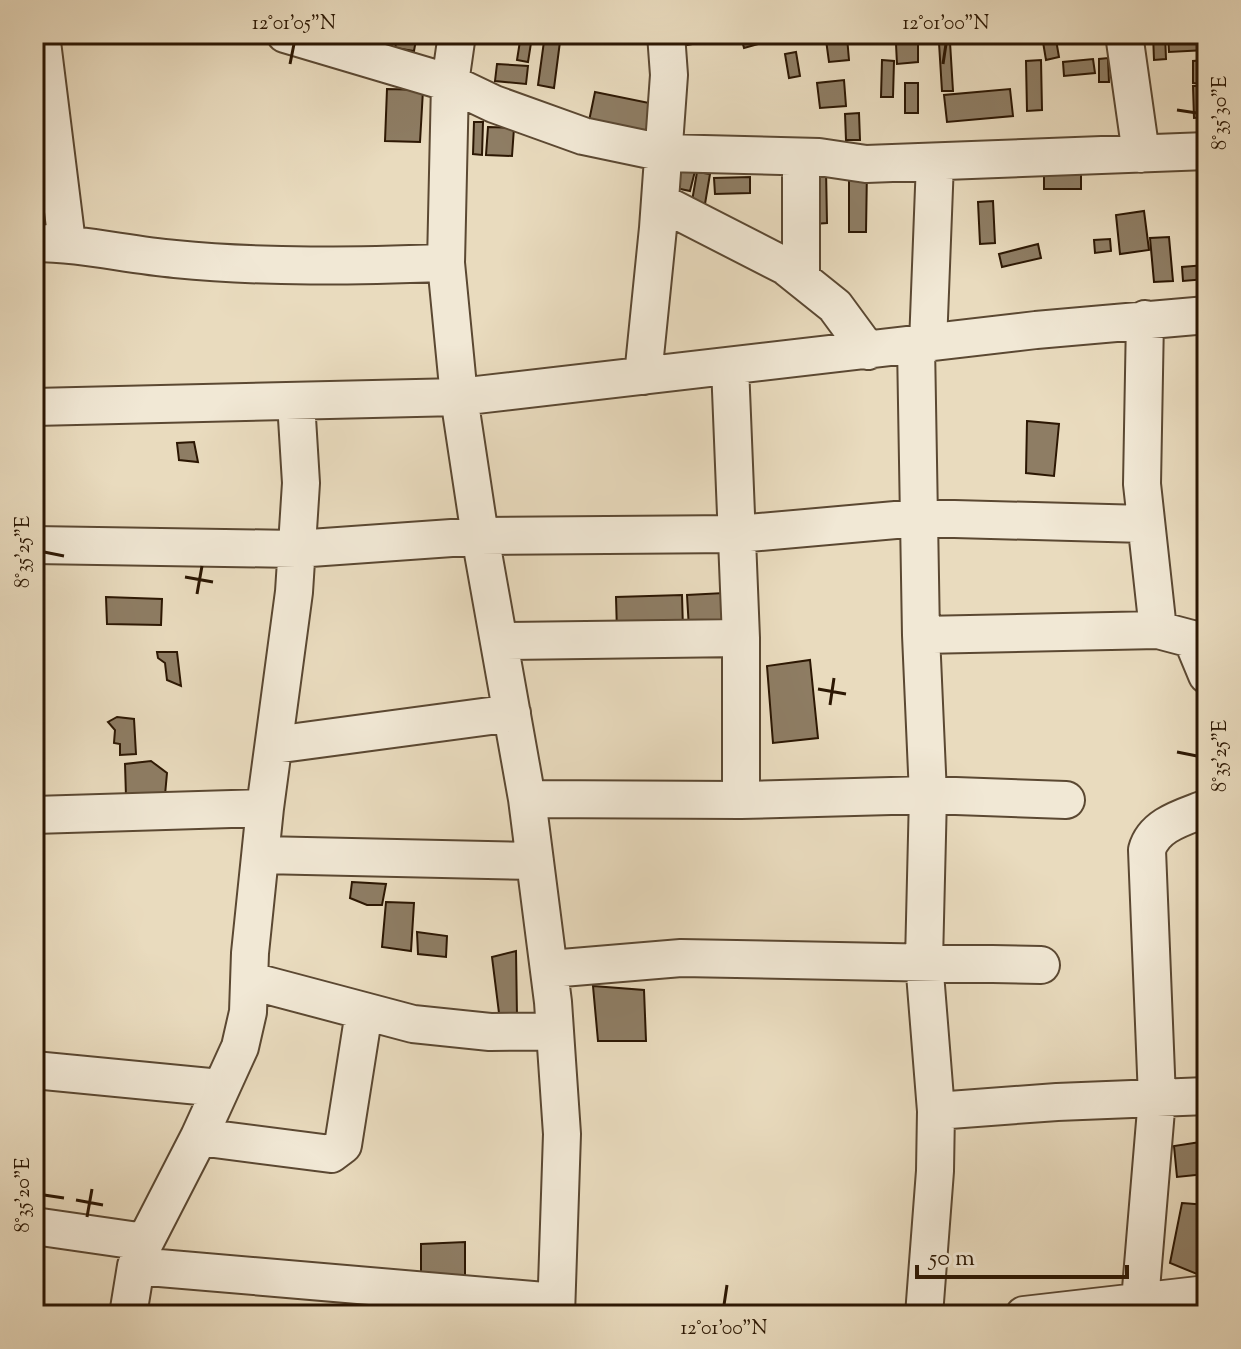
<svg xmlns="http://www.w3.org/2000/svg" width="1241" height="1349" viewBox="0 0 1241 1349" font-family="'Sorts Mill Goudy',serif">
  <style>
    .building { fill: #8e7d64; stroke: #2c1703; stroke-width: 2 }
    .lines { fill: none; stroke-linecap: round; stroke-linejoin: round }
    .minor-casing { stroke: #5b4832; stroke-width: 40 }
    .minor { stroke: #f1e8d5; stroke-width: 36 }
    .ticks { fill: none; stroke: #2c1703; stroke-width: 3 }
    .neatline { fill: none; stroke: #2c1703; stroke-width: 3 }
    .ticks-label { font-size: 20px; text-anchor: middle; fill: #2c1703 }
  </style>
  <rect width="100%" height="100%" fill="#e9dbbe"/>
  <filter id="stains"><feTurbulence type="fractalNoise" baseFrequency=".0025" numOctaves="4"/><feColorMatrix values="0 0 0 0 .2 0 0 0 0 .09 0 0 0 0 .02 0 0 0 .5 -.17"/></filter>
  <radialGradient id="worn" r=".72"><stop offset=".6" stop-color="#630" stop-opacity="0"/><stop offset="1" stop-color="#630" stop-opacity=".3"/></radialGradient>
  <path class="building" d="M398,34H417L414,51L395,48Z
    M545,34H561L554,88L538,85Z
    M684,34H735V37L686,45Z
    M755,34L758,44L744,48L741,37Z
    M954,34H969L970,39L955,40Z
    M1055,34L1059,57L1046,60L1042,36Z
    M1153,34H1165L1166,59L1154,60Z
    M1168,34H1205L1206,50L1169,52Z
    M847,37L849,60L829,62L826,40Z
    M520,41L531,43L528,62L517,60Z
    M950,42L953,91H942L939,43Z
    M896,44H918V62L897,64Z
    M796,52L800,76L789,78L785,54Z
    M1108,58L1109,82H1099V59Z
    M1093,59L1095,73L1064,76L1063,62Z
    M882,60L894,61L893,97H881Z
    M1041,60L1042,110L1027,111L1026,61Z
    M1206,60L1207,84L1193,83V61Z
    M497,64L528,66L526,84L495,81Z
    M844,80L846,106L820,108L817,83Z
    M905,83H918V113H905Z
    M1193,86H1207V117L1194,118Z
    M387,89L423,90L420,142L385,141Z
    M1010,89L1013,116L947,122L944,95Z
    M595,92L654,104L648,133L589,121Z
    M859,113L860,140H846L845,114Z
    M474,122H483L482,155L473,154Z
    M488,127L514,128L512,156L486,155Z
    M677,162L696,167L690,191L671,187Z
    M849,168H867L866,232H849Z
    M813,169H826L827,223L814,224Z
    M697,172L710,174L705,204L692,201Z
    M1044,173H1081V189H1044Z
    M750,177V193L715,194L714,178Z
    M993,201L995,243L980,244L978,202Z
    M1144,211L1149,250L1120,254L1116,215Z
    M1169,237L1173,281L1154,282L1150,238Z
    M1110,239L1111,251L1095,253L1094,240Z
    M1038,244L1041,258L1002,267L999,254Z
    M1205,265L1206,279L1183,281L1182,267Z
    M1027,421L1059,424L1054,476L1026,473Z
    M194,442L198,462L179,460L177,443Z
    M724,593L726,627L689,629L687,595Z
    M682,595L683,630L617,632L616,597Z
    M106,597L162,599L161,625L107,624Z
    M157,652H177L181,686L167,680L165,663L158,658Z
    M810,660L818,738L773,743L767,666Z
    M117,717L134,719L136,754L120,755V744L114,743L115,730L108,722Z
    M151,761L167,773L165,795L126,797L125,764Z
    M352,882L386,884L382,905H367L350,898Z
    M386,902L414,903L411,951L382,947Z
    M417,932L447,936L446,957L418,954Z
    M516,951L517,1016L500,1021L492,957Z
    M593,986L644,990L646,1041H598Z
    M1207,1141L1205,1174L1177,1177L1174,1146Z
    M1182,1203L1207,1205V1235L1197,1274L1170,1263Z
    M465,1242V1280L421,1274V1244Z"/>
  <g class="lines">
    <defs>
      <path id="minor" d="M41,34L67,243
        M285,34L450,83L494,104L583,136L664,153L819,157L866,164L1207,151
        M457,34L450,83L446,263L459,397L480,536L527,799L553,1002L562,1134L556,1315
        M1124,34L1141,154
        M801,157V278
        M660,202L785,266L835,306L868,351
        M34,243C82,243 127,255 175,259C265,268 356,266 446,263
        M1145,319L1142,484L1158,630
        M928,344L935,162
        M916,345L921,635L928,795L924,961L936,1111L935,1171L924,1315
        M730,366L741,638V800
        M643,376L658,228L669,75L666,34
        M34,407L459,397L1036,330L1207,315
        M34,545L296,549L480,536L738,534L918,518L1145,524
        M921,635L1158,630L1192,639L1207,640
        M1192,639L1207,675
        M501,641L741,638
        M274,745L512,713
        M527,799L741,800L928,795L1066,800
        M34,815L265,808
        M261,855L535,861
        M550,969L681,958L1041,965
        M251,981L413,1024L490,1032L555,1031
        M34,1070L220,1088
        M936,1111L1057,1102L1207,1096
        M199,1137L331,1154L343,1145L364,1012
        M34,1226L145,1242
        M136,1266L556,1302
        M1140,1301L1157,1098L1147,850C1154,824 1185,817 1207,808
        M128,1315L136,1266L145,1242L199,1137L240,1047L248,1012L250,953L265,808L294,592L301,483L296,402
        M1024,1315L1207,1294"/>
    </defs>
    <use href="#minor" class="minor-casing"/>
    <use href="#minor" class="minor"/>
  </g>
  <path class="ticks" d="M290,64L294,44M943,64L946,44M1177,110L1197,113M44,552L64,556M185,577L213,582M197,594L202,566M818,689L846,694M830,705L834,678M1177,752L1197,756M44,1195L64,1198M76,1200L103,1205M87,1217L92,1189M724,1305L727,1285"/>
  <rect width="1241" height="1349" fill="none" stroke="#e9dbbe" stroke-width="88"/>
  <path d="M917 1265v12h210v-12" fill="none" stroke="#2c1703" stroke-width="4"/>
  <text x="929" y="1265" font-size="24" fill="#2c1703" stroke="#f1e8d5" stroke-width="6" paint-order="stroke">50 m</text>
  <rect x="44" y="44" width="1153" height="1261" class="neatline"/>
  <g class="ticks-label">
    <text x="294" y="29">12°01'05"N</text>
    <text x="946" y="29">12°01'00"N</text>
    <text transform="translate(1219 113) rotate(-90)" y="7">8°35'30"E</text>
    <text transform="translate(22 552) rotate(-90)" y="7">8°35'25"E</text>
    <text transform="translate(1219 756) rotate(-90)" y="7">8°35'25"E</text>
    <text transform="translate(22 1195) rotate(-90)" y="7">8°35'20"E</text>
    <text x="724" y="1334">12°01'00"N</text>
  </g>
  <rect width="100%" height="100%" filter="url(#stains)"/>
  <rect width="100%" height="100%" fill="url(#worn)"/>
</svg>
